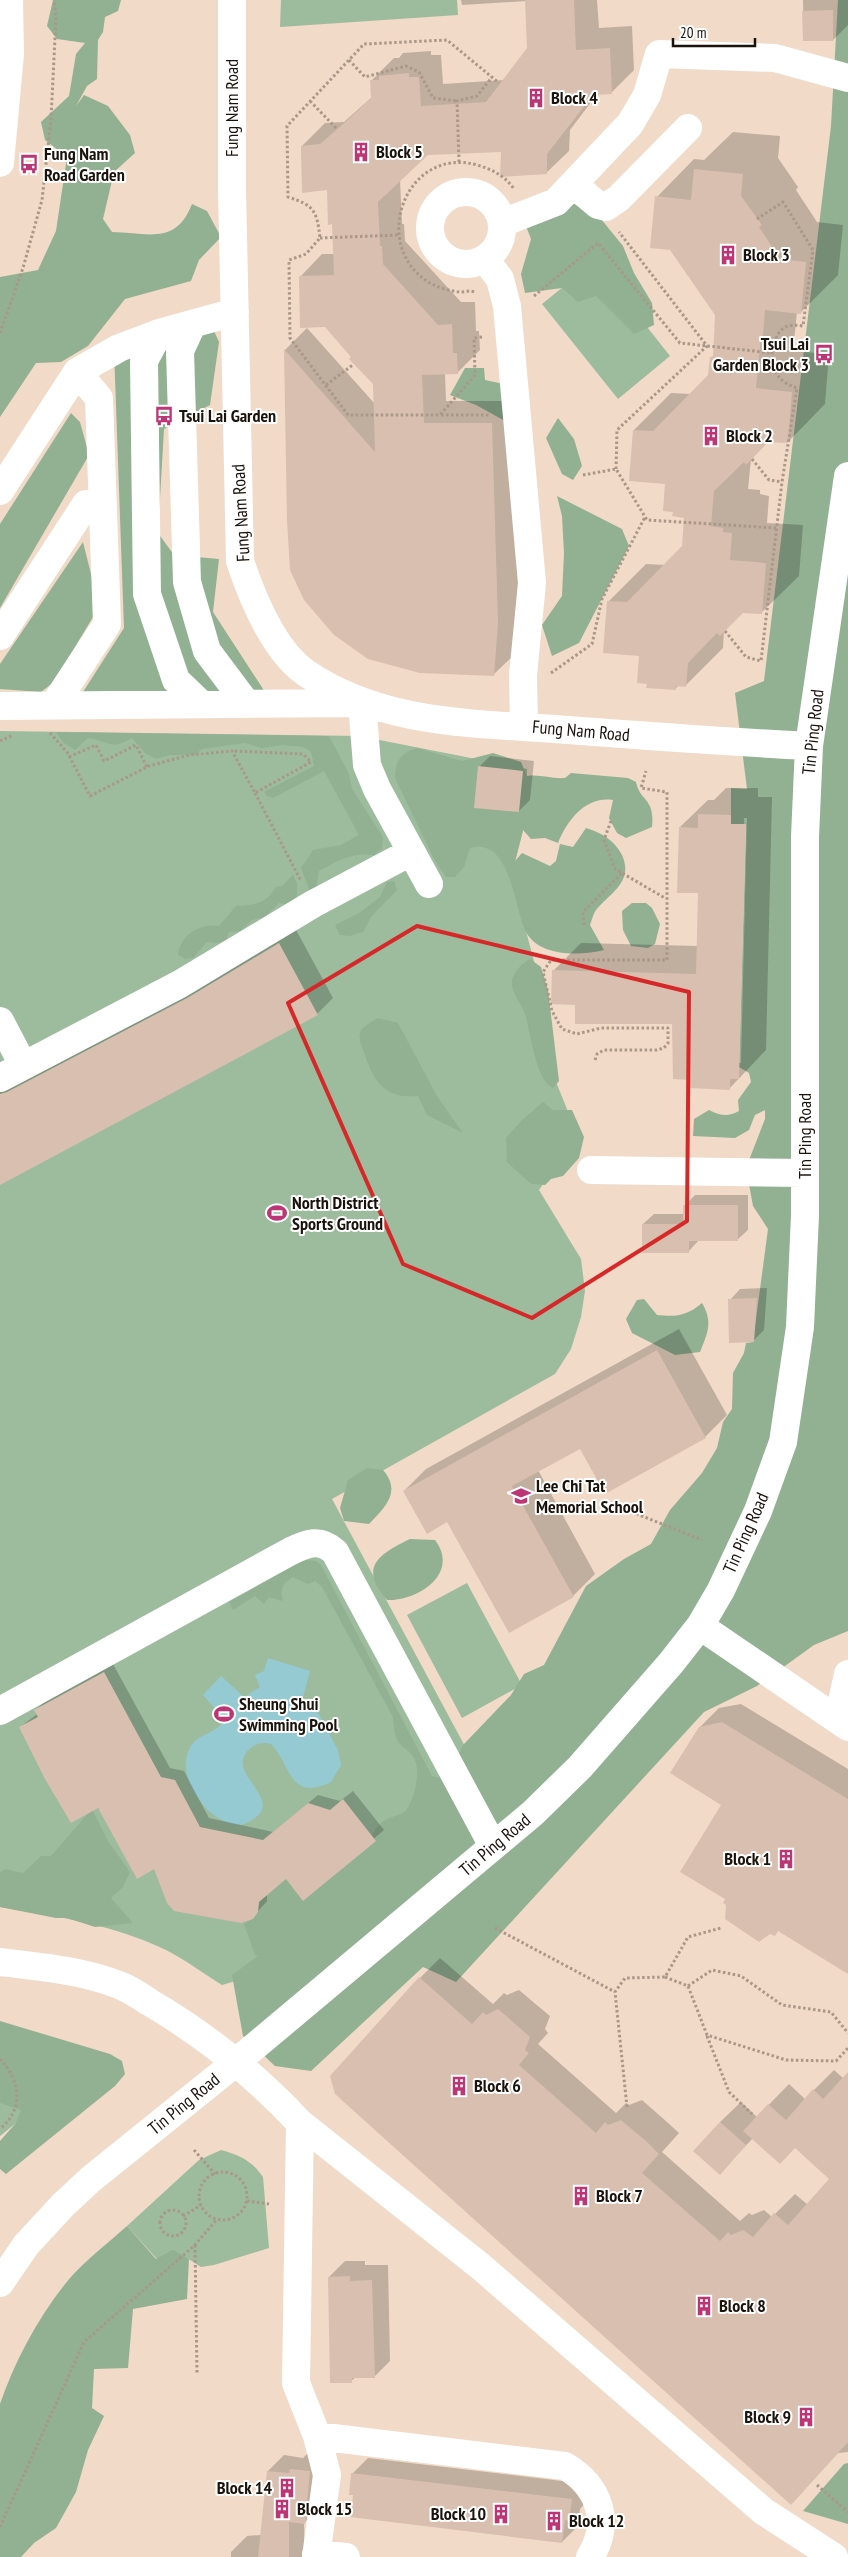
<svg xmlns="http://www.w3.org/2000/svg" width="848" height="2557" viewBox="0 0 848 2557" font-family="'PT Sans Narrow',sans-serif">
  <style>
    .green { fill: #9dbc9e }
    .forest { fill: #91b192 }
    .water { fill: #95cad3 }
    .shadow { fill: #0003; fill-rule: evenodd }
    .building { fill: #d9bfaf }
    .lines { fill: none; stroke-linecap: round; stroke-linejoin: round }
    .path { stroke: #a99788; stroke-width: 3; stroke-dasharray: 2.5 2.5; stroke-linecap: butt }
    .minor { stroke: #fff; stroke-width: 28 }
    .major { stroke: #fff; stroke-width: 28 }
    .marked { fill: none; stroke: #d62828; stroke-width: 4; stroke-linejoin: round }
    .labels { text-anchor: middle; stroke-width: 4; stroke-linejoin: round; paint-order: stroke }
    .poi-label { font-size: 18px; font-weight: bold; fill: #1a130c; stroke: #fff; text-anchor: start }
    .street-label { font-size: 18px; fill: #1a130c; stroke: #fff }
  </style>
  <rect width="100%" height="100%" fill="#f1dac7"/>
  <path class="green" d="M281,0H457L458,15L280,27Z
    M595,261L670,356L618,399L542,304Z
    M0,731L359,736L527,769L525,823L515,862L516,894L545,1002L552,1072L571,1119L560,1159L539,1190L581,1259L585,1291L581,1317L571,1349L555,1374L332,1499L489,1791L239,1980L222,1985C204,1974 186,1960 166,1950C114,1925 57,1916 0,1907Z
    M467,1583L522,1685L462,1718L407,1615Z
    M0,2053L22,2110L15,2124L0,2136Z
    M221,2150C240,2155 252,2161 263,2177L269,2248L214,2265L201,2267L173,2249L157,2259L127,2226L199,2160Z"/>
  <path class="forest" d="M53,0H121L118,11L105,17L103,32L98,40L97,79L87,86L76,106L84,95L108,106L130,135L135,153L114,172L103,219L112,232C149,233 176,245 192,204L207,211L221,237L199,260L191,281L125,299L88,346L61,362L36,363L0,417V277L38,270L56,231L67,157L45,140L41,122L69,96L76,54L85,43L57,39L47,26Z
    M838,0H848V1631L814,1645L757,1686L704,1712L456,1982L423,1967L311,2071L275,2066L243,2036L232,1975L258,1956L255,1955L244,1924L255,1916L260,1901L287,1877L372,1835C383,1813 400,1819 407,1809C415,1797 420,1774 415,1760C412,1753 407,1751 402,1746C394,1740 394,1727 393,1717L322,1587L315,1581L308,1584L293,1577C282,1583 280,1590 283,1601L269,1597L264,1604L255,1596L233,1610L229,1602L304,1560L316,1561L321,1565L432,1776L439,1778L441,1769L458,1755L464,1744L511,1695L524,1674L544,1665L586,1586L624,1559L651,1544L670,1510L702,1473L717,1448L723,1422L732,1409L733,1373L744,1353L746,1343L753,1342L768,1229L753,1206L746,1168L765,1119V1110L755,1115L749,1130L735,1138L693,1136L694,1119L709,1110C721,1116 728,1117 739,1111L738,1100L751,1082L749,1073L739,1067L746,824H731V788L747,789L735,693L764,681L831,126Z
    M568,200L601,219L623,246L634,273L652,303L654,325L634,334L596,296L578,302L562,288L525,293L521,274L531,239L524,221Z
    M214,331L219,342L210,405L164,429L158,533L174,555L219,559L213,612L265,692H83L124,628L114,350Z
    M465,368H484L485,380L504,384L505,421L476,405L450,395Z
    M71,413L80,422L89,455L0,608V524Z
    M558,418L574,439L582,466L573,480L562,474L546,438Z
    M557,496L622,529L629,546L579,643L552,656L542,625L562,596L564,553L562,516Z
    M83,542L93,582V617L54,682L41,692L0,689V664Z
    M56,732L329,736L349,774L352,789L383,837L382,849L374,855C352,852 337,861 319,871L316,889H309L301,868L313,850L341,845L359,835L324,771L273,798L267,796L264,792L314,766L311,752L303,747L282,745L262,748L245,743L202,749L195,755H169L156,759L145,753L132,738C111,751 109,741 88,738L75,750L64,743Z
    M417,748L462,761L493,753L521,762L527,776C540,774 551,779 565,778L571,773L628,778L636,782C640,802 655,797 652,827L626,838L617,833L609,818L613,800C585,796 567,821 558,843L545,838L531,839L523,830L515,861L522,853L550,866L556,861L560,844L573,847L586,828C602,833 614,840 622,855C634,882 610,893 596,910C593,914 592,920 590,925L604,950C581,956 539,957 526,932C514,909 511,836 470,848L464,867L455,877H446L434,859L395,778C395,761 401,752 417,748Z
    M293,875L297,883V897L288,905L279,903L265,917L252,920L240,931L229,932L226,940L217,943L207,942L193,958L185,959L178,955C180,935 200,923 219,926L236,906C254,905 266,904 276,887L282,886Z
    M394,881L397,890L371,917L363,932L350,936L340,935L335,925L359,913L380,897L387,882Z
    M632,903H646L652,908L660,924L655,944L648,948L631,946L623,930L622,911Z
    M530,959L541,967L548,990L559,1081L553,1088C535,1079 531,1034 525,1014C522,1005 514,996 512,986C510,975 521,964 530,959Z
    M378,1018L398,1023L437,1096L463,1133L427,1115L418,1096C386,1099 374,1083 365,1055C363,1049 358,1040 360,1033C362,1026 372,1022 378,1018Z
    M543,1102L553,1110H572L584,1137L579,1158L563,1176L551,1179L545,1185L531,1184L507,1162L506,1138L522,1120Z
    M644,1299L657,1315C676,1317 687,1316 702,1303C713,1322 708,1332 700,1352L675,1355L632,1333L626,1319L637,1300Z
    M367,1468L383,1470C402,1492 385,1507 369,1524L344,1521L340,1508L348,1480Z
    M410,1539L435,1540C460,1573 419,1601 387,1600C358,1567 379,1554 410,1539Z
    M92,1809L108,1841L130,1872L123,1887L111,1898L133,1923L95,1927L67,1918H56L0,1907V1873L5,1869L23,1873L41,1856H51Z
    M0,2021L110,2054L122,2061L125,2074L115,2086L6,2174L0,2169V2141L15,2124L21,2110L0,2103Z
    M127,2226L156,2259L173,2249L189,2259L187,2299L133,2309L128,2368L94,2369L92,2408L104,2416L88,2450L76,2492L56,2528L34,2543L21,2557H0V2404C15,2360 40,2314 70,2278C87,2259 108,2243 127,2226Z
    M848,2463V2524L803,2511L844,2464Z"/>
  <path class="water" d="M268,1658L310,1671L302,1701L317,1711L338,1750L341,1765L331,1782C289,1802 292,1766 271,1744C264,1742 258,1743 252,1747C216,1774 300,1803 241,1825C232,1824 223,1822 215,1816C197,1803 177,1771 190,1748C198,1732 215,1736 225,1719L203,1695L221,1676L244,1697L260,1687L255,1675L264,1671Z"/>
  <path class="shadow" d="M461,0H597L599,28L632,26L634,70L612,92L598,93L570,130L569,151L546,173L502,151L427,154L400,180L402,224H404L405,241L461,302H475L476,331H479L480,350L457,373H445L446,401H514L520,600L516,653L493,675L288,520L285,350L307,328L375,404L374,384L353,357L300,277L322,254H335L334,223L328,189L302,146L325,123L344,122L372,97L371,81L394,58H399L403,53L431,51V55H441L443,84L504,80L528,48L527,1L462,5Z
    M803,0H848V25L833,40H804Z
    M733,132L780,136L778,158L798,187L796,190L817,222L843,225L838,275L800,313L797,312L793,351L829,354L825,404L788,442L769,441L751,459L748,489L760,490V494L769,496L767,523L803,525L799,576L761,613L742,612L724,630L723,648L685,686L679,685L675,689L648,682L640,654L608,602L646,564L665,565L683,547L686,516L634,430L671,393L691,394L709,376L711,358L714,355L716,315L657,197L694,159L704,160Z
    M490,756L534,761L530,800L519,811L479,767Z
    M726,788H758V797H772L766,1050L729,1089L691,1079L674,1023L577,1004L553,1003L554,970L581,943L698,946L700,892L680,827L708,800H714ZM744,818H747L741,1063H738Z
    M295,928L333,998L317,1014L0,1183V1085Z
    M695,1195H748V1230L737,1240H699L688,1252L643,1224L654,1214H684V1206Z
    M767,1288L764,1330L753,1341L730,1300L740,1289Z
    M679,1329L727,1415L705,1437L580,1447L538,1470L595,1574L573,1596L448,1521L404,1491L426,1469Z
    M113,1664L170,1768L184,1771L209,1818L273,1832L318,1795L340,1801L353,1791L384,1830L303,1899L286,1878L267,1893V1901L252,1918L154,1867L20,1727L37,1714L36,1710L45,1701Z
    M741,1704L848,1769V1972L727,1899L723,1804L700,1727L719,1708Z
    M440,1958L493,2004L504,1993L507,1995L519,1990L532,2001L550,2016L545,2029L548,2033L538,2044L616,2113L626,2103L629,2105L642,2100L667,2122L679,2133L662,2152L740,2221L749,2213L752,2215L764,2210L772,2217L795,2194L808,2205L831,2179L796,2147L753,2138L720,2173V2122L741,2102L757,2117L789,2084L805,2099L834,2070L844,2079L848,2075V2452L838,2453L791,2503L420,1978Z
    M345,2261H365V2265H388L390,2361L374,2377H356L351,2381L329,2277Z
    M307,2454L325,2456L320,2507L304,2523L305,2557H231V2552L247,2536L261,2535L268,2471L284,2455L303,2458Z
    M368,2458L587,2484L585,2503L580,2509L578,2526L562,2542L355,2494L352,2474Z"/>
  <path class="building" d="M525,0H574L576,50L610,48L612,94L593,95L547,154V174L500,177L501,152L428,155L378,202L380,246H382L383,264L438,325L452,324L453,353H457L458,374L422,375L424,423H492L498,623L494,676L420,673L368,659L334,635L304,600L290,570L287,520L284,349L375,452L373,384L349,359L351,357L325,327L300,328L299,276L334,275L332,224L328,225L327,190L302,193L301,146L320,144L351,117L371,98L370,80H379V76L409,73V77H419L421,106L486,102L527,48Z
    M833,10V41H803L802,11Z
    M694,169L743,174L741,196L762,225L759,227L780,259L806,262L801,314L765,310L763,337H761L756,388L792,392L788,443L768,442L746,465L744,462L714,491L711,526L723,528V532L732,533L730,560L766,563L762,614L743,613L720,636L717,633L688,663L686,687L676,686V690L646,688L647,684L637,683L639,656L603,653L607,601L627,602L682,546L684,518L672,516L673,512L663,511L665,484L629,481L633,430L653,431L708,375L710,357H713L715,315L670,250L650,248L655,196L691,200Z
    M478,766L523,771L519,812L474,808Z
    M698,814L731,815V824H746L739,1079H730V1090L690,1088V1080L673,1079L672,1024H575V1005L551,1004L552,970L696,974L698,893H677L679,827L698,828Z
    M279,943L318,1015L0,1185V1094L7,1092L187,998Z
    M683,1205H738V1241H689V1253H642V1224H683Z
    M757,1298L754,1342L729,1343L728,1299Z
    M657,1350L706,1438L605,1494L580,1449L512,1486L574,1597L509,1633L447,1522L427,1534L403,1491Z
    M104,1672L161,1777L175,1780L200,1827L263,1840L308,1803L330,1810L343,1799L376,1841L303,1901L286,1879L259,1902L258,1912L253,1919L241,1923L174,1911L167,1903L154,1869L137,1879L98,1808L71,1823L45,1779L19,1727L38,1717L34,1710Z
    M722,1722L848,1799V1974L778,1931L775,1936L770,1934L759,1942L725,1919L726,1905L723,1903L725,1899L680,1872L721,1805L670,1773L699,1727Z
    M419,1977L472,2024L483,2012L486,2015L498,2009L512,2021L530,2037L525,2050L529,2053L519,2065L596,2133L605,2122L608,2125L621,2120L647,2142L659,2154L642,2173L720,2241L728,2232L731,2235L743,2230L753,2237L774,2213L788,2225L829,2179L795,2148L780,2164L743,2131L768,2104L786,2120L813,2089L823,2099L848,2072V2442L791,2505L335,2094L330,2076Z
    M720,2122L746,2145L720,2175L693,2151Z
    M350,2276V2281L372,2280L375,2378H352V2383H330L328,2277Z
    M290,2469L310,2471L305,2524L289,2522V2557H258L267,2471L289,2473Z
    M351,2473L572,2499L569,2521L565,2520L562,2543L350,2517L353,2495H349Z"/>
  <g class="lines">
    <path class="path" d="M349,60L365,77L406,66L419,72L433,98L457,101
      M310,101L337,129
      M459,162L457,101L477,96L492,77
      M320,238L398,235
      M474,292C470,290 465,292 460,292C450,291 439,288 430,283C368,246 406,145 477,165C492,169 505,176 514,189
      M534,296L598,243L680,343L772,353C776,334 780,322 803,326L813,250L783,202L757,219
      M0,333L23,268L42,200L51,119L56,17L54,0
      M482,337L474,338L475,375L440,415H348L290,338L289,260L306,254L320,238C317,211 314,205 288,197L287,126L364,44L447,40L499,83
      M326,385L354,364
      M441,415H490
      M752,459L769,480L782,482
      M616,469L617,430L707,346L619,232
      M583,475L616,469L647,520L776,528
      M725,631L746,657L761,661L782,482L797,388C779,382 772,372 772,353
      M551,673L592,644L602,599L645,517
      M50,733L67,752L90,796L149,766L189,755L232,751L255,793L311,762L303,754L232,751
      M0,741L13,735
      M69,757L96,745L104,761L136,745L147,767
      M255,793L301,881
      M611,821L604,840L615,869L665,898
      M584,925L583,912L622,873
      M595,1060L597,1054L604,1050H657L664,1048L668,1043V1028H601L577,1034L562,1029L552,1011L543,972L551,960H667V792L641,788L646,771
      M627,1510L702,1540
      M495,1928L615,1992
      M665,1977L688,1986L707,2035L786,2060L836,2061L848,2048
      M688,1986L712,1970L741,1976L782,2005L831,2012L848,2033
      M707,2036L729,2092L752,2114
      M0,2059C21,2081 24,2109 0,2129
      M627,2107L615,1992L625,1978L665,1977L688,1937L721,1928
      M194,2150L215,2174
      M199 2196a24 24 0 1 1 48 0a24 24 0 1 1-48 0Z
      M247,2201L269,2204
      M160 2223a13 13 0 1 1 26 0a13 13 0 1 1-26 0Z
      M183,2216L201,2205
      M195,2245L197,2373
      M817,2485L848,2512
      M0,2527L84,2342L195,2245L217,2219"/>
    <path class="minor" d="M232,0V190L240,561C252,597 273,650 306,673C384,726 478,723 568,730C648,736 729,742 809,746
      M574,185L598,205L606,207L619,198L688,128
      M430 228a36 36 0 1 1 72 0a36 36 0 1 1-72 0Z
      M502,223L556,202L630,124L647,95L659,54L775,58L848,78
      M485,259L500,279L507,306L532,583L523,675L524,727
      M192,325L180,351L187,582L207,651L246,703
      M159,333L144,361L147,594L176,680L201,704
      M0,491L77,372L119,348L159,333L235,312
      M0,636L86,504H102
      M362,703L367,765L377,789L429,884
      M54,705L107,624L99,398L77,372
      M0,706L358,703
      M0,1021L23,1065
      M0,1078L180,984L313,904L411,852
      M591,1170L805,1173
      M700,1626L848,1727
      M0,1711L291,1551C308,1543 320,1538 335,1552L493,1846
      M838,1720L848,1674
      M0,1962C40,1967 81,1970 119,1985C130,1989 140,1996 149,2002C204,2034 257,2077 300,2123L480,2266L763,2511L834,2557
      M300,2123L296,2383L317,2436L327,2475L316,2557
      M0,2283L26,2245L63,2205L91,2179L235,2063L533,1813L580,1767L671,1663L700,1626L721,1590L758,1511L783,1442L800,1327L805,1215V837L809,746L848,476
      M317,2436L565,2466C599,2486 612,2522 590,2557
      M316,2554L346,2557"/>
    <path class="major" d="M0,163L10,54L9,0"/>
  </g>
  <path class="marked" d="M417,926L689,992L687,1221L532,1318L403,1264L288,1003Z"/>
  <defs>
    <symbol id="building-bare" viewBox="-9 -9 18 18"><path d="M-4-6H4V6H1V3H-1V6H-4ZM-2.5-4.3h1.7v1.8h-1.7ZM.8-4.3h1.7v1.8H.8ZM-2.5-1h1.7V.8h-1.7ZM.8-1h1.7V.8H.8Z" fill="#bc3575" stroke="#fff" stroke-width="2.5" paint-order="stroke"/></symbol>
    <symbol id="bus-bare" viewBox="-9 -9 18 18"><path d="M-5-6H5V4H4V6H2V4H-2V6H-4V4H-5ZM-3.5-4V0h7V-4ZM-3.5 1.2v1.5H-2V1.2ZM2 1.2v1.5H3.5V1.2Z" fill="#bc3575" stroke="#fff" stroke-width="2.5" paint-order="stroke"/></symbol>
    <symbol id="stadium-bare" viewBox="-9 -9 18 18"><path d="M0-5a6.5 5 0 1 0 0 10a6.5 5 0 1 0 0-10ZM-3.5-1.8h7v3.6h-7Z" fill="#bc3575" stroke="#fff" stroke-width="2.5" paint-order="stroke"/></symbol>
    <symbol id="school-bare" viewBox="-9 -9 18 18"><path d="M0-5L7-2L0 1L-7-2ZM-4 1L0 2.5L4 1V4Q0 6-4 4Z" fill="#bc3575" stroke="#fff" stroke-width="2.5" paint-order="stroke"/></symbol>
  </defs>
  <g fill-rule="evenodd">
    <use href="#building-bare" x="522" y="84" width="28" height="28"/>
    <use href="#building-bare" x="347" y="138" width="28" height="28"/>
    <use href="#bus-bare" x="15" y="150" width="28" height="28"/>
    <use href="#building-bare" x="714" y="241" width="28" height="28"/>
    <use href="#bus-bare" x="810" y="340" width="28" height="28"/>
    <use href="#bus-bare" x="150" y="402" width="28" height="28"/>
    <use href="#building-bare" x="697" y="422" width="28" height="28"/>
    <use href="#stadium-bare" x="263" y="1199" width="28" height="28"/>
    <use href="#school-bare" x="507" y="1482" width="28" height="28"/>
    <use href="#stadium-bare" x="210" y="1700" width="28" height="28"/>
    <use href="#building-bare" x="772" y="1845" width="28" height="28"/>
    <use href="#building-bare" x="445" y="2072" width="28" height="28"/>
    <use href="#building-bare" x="567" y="2182" width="28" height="28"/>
    <use href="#building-bare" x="690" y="2292" width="28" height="28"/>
    <use href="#building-bare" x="792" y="2403" width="28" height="28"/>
    <use href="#building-bare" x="273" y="2474" width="28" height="28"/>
    <use href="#building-bare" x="268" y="2495" width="28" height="28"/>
    <use href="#building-bare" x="487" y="2500" width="28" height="28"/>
    <use href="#building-bare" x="540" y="2507" width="28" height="28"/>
  </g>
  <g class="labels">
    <g class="poi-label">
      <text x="551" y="104">Block 4</text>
      <text x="376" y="158">Block 5</text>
      <text x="44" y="160">Fung Nam<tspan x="44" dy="21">Road Garden</tspan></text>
      <text x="743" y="261">Block 3</text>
      <text x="809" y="350" text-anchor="end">Tsui Lai<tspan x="809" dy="21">Garden Block 3</tspan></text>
      <text x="179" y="422">Tsui Lai Garden</text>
      <text x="726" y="442">Block 2</text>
      <text x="292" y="1209">North District<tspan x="292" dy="21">Sports Ground</tspan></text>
      <text x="536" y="1492">Lee Chi Tat<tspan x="536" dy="21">Memorial School</tspan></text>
      <text x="239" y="1710">Sheung Shui<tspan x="239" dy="21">Swimming Pool</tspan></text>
      <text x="771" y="1865" text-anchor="end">Block 1</text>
      <text x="474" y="2092">Block 6</text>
      <text x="596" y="2202">Block 7</text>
      <text x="719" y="2312">Block 8</text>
      <text x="791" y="2423" text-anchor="end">Block 9</text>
      <text x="272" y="2494" text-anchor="end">Block 14</text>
      <text x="297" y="2515">Block 15</text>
      <text x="486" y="2520" text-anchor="end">Block 10</text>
      <text x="569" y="2527">Block 12</text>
    </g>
    <g class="street-label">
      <text transform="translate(232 108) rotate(-90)" y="6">Fung Nam Road</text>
      <text transform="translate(241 513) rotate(-93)" y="6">Fung Nam Road</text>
      <text transform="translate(581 731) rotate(5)" y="6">Fung Nam Road</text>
      <text transform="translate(813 732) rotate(-84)" y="6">Tin Ping Road</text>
      <text transform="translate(805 1136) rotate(-90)" y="6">Tin Ping Road</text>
      <text transform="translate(746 1533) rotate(-66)" y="6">Tin Ping Road</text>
      <text transform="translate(495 1845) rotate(-40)" y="6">Tin Ping Road</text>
      <text transform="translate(184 2104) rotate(-39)" y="6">Tin Ping Road</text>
    </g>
  </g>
  <path d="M673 38v8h82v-8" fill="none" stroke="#1a130c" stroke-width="2.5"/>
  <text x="680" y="38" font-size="15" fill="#1a130c" stroke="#ffffff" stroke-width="4" paint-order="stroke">20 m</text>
</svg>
